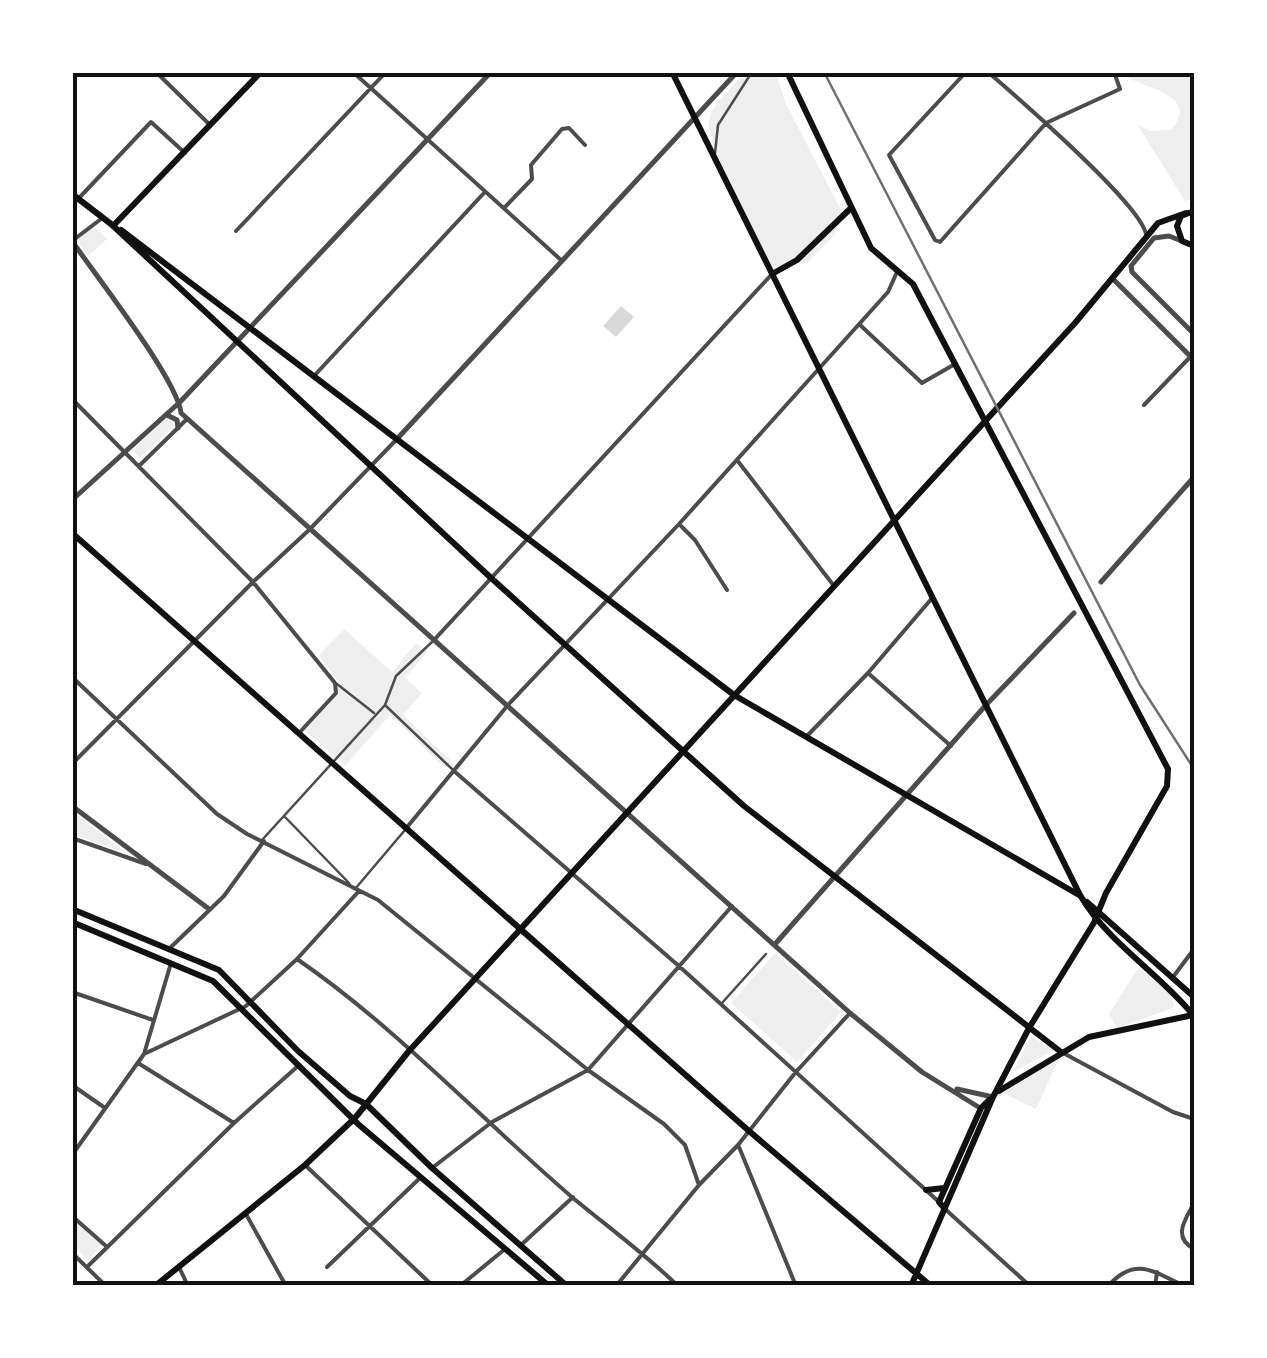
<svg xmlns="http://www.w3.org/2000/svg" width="1267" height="1358" viewBox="0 0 1267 1358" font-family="Signika,sans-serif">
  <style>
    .green { fill: #eee }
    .water { fill: #d9d9d9 }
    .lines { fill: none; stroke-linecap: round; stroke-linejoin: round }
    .service { stroke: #4c4c4c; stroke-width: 2.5 }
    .pedestrian { stroke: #4c4c4c; stroke-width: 2.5 }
    .minor { stroke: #4c4c4c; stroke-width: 4 }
    .tertiary { stroke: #4c4c4c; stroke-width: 5 }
    .secondary { stroke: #111; stroke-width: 6 }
    .primary { stroke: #111; stroke-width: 6 }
    .rail { stroke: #707070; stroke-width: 2.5 }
    .neatline { fill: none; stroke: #111; stroke-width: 4 }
  </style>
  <rect width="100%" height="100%" fill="#fff"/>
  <path class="green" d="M744,73H776L785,102L843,214L835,234L807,263L771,267C757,240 700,140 710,116C716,101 734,85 744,73Z
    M1122,73H1194V198L1185,201L1137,124L1150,131L1171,130C1203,92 1137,89 1122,73Z
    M94,226L107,239L88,256L77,240Z
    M167,417L175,425L140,458L133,450Z
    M344,629L392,672L416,643L427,652L405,678L422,693L403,715L451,761L445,768L390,715L345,766L304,730L340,684L319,655Z
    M73,812L126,853L73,834Z
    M775,953L841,1012L797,1062L731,1003Z
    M1139,967L1171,995L1174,1003L1173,1008L1117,1028L1109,1014Z
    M1031,1036L1054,1050L1013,1072Z
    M1059,1059L1036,1109L1003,1093Z
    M72,1219L102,1244L89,1260L73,1246Z"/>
  <path class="water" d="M621,306L634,317L616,337L603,326Z"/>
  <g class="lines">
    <path class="service" d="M715,153L718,125L752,72
      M722,1003L766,954"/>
    <path class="pedestrian" d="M337,684L374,713
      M386,706L452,769
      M285,817L349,883
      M262,840L385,705L396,676L433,641
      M355,889L405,830"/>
    <path class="minor" d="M156,72L210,125
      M353,72L561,260
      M966,72L889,155L935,240L940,242L1046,123L1120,89L1114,72
      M988,72C1018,98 1140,204 1146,234
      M79,198L151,122L185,153
      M504,208L532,179L531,165L562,129L569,128L585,145
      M236,231L386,72
      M72,241L101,219
      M859,324L922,383L955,364
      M314,376L484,193
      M72,399L253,582L335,683L336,693L299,733
      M1144,405L1194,353
      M737,460L834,586
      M139,466L187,419
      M681,526L695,540L727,590
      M434,640L772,274
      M868,673L951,746
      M72,677L217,814L247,834L378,900L588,1070L664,1124L685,1145L699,1185
      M806,737L868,673L933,597
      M72,764L253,582L309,530L396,440
      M454,771L680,967L939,1202
      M408,826L508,705L679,524L888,292L897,272
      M72,838L146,864
      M170,948L224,896L264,841
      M297,959C397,1028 481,1119 573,1198C608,1227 645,1254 678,1286
      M1173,977L1194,949
      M72,992L153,1020
      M144,1054L171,963
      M1065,1054L1173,1112L1194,1119
      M138,1063L234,1123
      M72,1085L105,1108
      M739,1147L796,1286
      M72,1155L144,1054L246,1006L297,959L359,891
      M305,1165L433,1286
      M432,1168L492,1122L588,1070L732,906
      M1194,1203C1185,1220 1172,1237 1194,1249
      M945,1209L1030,1286
      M72,1216L106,1246
      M247,1216L286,1286
      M521,1245L573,1197
      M72,1253L106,1286
      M88,1266L234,1123L298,1066
      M179,1267L188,1286
      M327,1267L421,1177
      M460,1286L505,1249
      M616,1286L699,1185L738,1145L795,1073L850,1013
      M1108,1286C1135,1256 1153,1271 1184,1286
      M1155,1286L1157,1272"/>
    <path class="tertiary" d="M72,241C96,276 177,379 181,413L850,1013L922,1072L980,1108
      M1182,241L1169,236L1154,238L1131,266L1132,272L1194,334
      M1112,278L1194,360
      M167,415L177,420L178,428
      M396,440L737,72
      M72,500L180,402L491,72
      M1101,582L1194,477
      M72,806L209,909
      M776,943L985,706L1074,613
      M957,1089L993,1097"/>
    <path class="secondary" d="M72,194L111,224
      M1194,211L1181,216L1177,226L1182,241L1194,246
      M110,223L490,577L744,806L1061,1052
      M113,226L261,72
      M121,230L734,695L1079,895
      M72,533L749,1131L931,1286
      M72,909L219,970L298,1051L350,1096L366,1104L432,1168L567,1286
      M72,922L213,981L358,1124L549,1286
      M999,1091L1089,1037L1193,1015
      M926,1190L944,1188
      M945,1209L939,1202L981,1108L989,1100
      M155,1286L305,1165L355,1118L409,1051L1075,323L1158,223L1186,213
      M911,1286L993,1097L1029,1028L1095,921"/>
    <path class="primary" d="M672,72L1080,895C1108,943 1159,973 1194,1016
      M787,72L871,248L913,284L1168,769L1167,786L1106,893L1095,920
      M772,274L797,260L851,208
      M1087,902L1194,997"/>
    <path class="rail" d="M824,72L1140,685L1194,769"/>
  </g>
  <rect width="1267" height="1358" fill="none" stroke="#ffffff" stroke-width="150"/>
  <rect x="75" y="75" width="1117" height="1208" class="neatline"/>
</svg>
